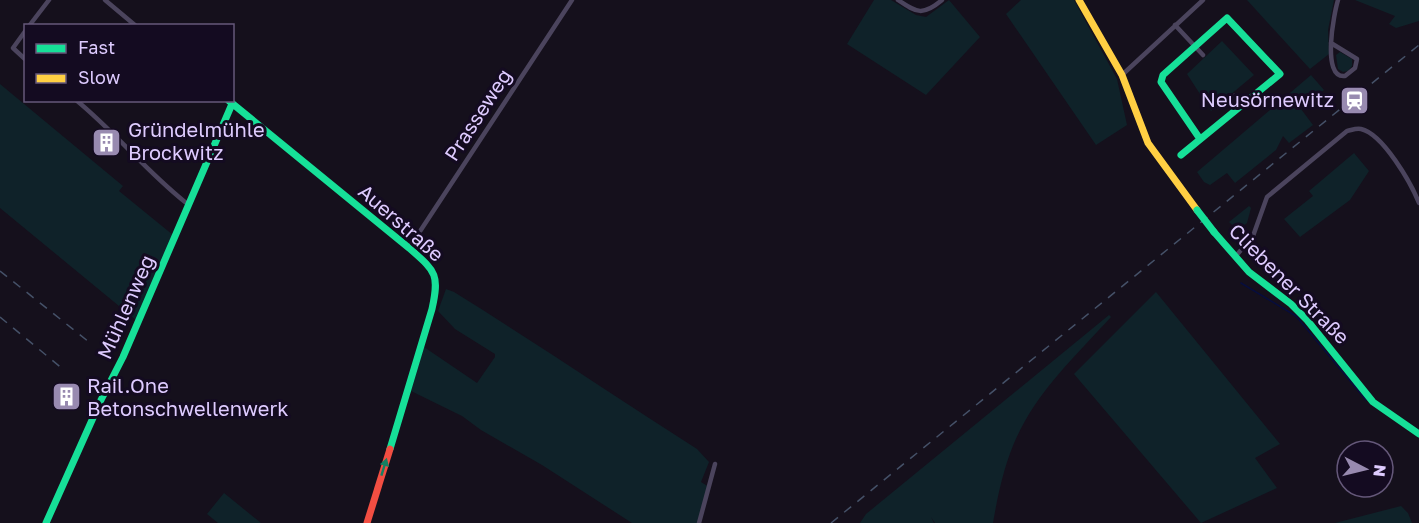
<svg xmlns="http://www.w3.org/2000/svg" width="1419" height="523" viewBox="0 0 1419 523" font-family="'Golos Text',sans-serif">
  <style>
    .green { fill: #0f2229 }
    .lines { fill: none; stroke-linecap: round; stroke-linejoin: round }
    .stream { stroke: #070d3d; stroke-width: 1.5 }
    .street { stroke: #4b445d; stroke-width: 4.5 }
    .fast { stroke: #16e098; stroke-width: 7 }
    .slow { stroke: #ffcf43; stroke-width: 7 }
    .jam { stroke: #f24e42; stroke-width: 7 }
    .rail { stroke: #455168; stroke-width: 1.5; stroke-dasharray: 9 8; stroke-linecap: butt }
    .fast-bridge { stroke: #16e098; stroke-width: 7 }
    .oneway { fill: #158062 }
    .labels { text-anchor: middle; stroke-width: 6; stroke-linejoin: round; paint-order: stroke }
    .poi-label { font-size: 20px; fill: #decbff; stroke: #140b21; text-anchor: start }
    .street-label { font-size: 20px; fill: #decbff; stroke: #140b21 }
  </style>
  <rect width="100%" height="100%" fill="#15101c"/>
  <path class="green" d="M874,0H891L916,15L926,17L949,0L980,37L926,95L847,44Z
    M1021,0H1074L1117,79L1127,125L1096,145L1006,14Z
    M1247,0H1334L1328,30L1329,54L1310,69Z
    M1355,0H1419V21L1396,28L1389,24L1395,16Z
    M1222,41L1254,75L1211,111L1187,74Z
    M1340,52L1352,59V66L1348,71L1343,72L1338,69L1336,55Z
    M1311,75L1324,90L1301,109L1313,125L1289,143L1283,136L1276,150L1235,183L1227,173L1210,185L1204,182L1197,172Z
    M0,84L123,186L119,191L173,235L136,320L0,208Z
    M1354,153L1369,171L1350,200L1300,237L1284,219L1313,196L1309,191Z
    M1249,206L1251,208L1247,223L1238,230L1229,222Z
    M446,289L454,292C536,343 616,397 697,449L709,462L701,482L709,487L699,523H632L542,465L481,430L462,416L411,391L424,347L477,383L495,357V354L455,329L438,311Z
    M1156,292L1280,444L1255,458L1277,488L1201,523L1074,374Z
    M1109,315L1111,317C1081,350 1047,382 1025,421C1007,452 999,488 993,523H935L931,517L934,523H860L866,514Z
    M224,493L261,523H218L207,514Z
    M1401,506L1408,513L1412,523H1335Z"/>
  <g class="lines">
    <path class="stream" d="M1241,283L1296,316L1366,400"/>
    <path class="street" d="M105,0L136,26
      M898,0C917,13 923,16 942,0
      M1175,25L1203,55
      M29,26L49,0
      M26,30L13,48L26,60
      M1331,43L1357,59L1355,68L1345,76C1321,79 1334,13 1338,0
      M1122,75L1203,0
      M1234,96L1242,106
      M76,100C115,132 146,171 185,202
      M409,248L572,0
      M1235,257L1253,236L1267,197L1347,131C1352,130 1356,128 1361,129C1383,134 1411,183 1419,203
      M699,523L715,464"/>
    <path class="fast" d="M228,100L409,248C435,271 440,273 432,309L390,449
      M1181,155L1280,74L1227,18L1163,75L1161,82L1200,139
      M1214,232L1249,272L1291,304L1307,320L1373,402L1419,434
      M46,523L101,400L123,357L232,104"/>
    <path class="slow" d="M1079,0L1122,75L1148,143L1197,210"/>
    <path class="jam" d="M367,523L390,449"/>
    <path class="rail" d="M0,271L89,342
      M0,317L64,370
      M831,523L1419,45"/>
    <path class="fast-bridge" d="M1197,210L1214,232"/>
  </g>
  <defs><path id="oneway-solid" d="M-6-.8H1V-3.2L6.5 0L1 3.2V.8H-6Z" transform="scale(1.5)"/></defs>
  <use class="oneway" href="#oneway-solid" transform="translate(384 467) rotate(-73)"/>
  <defs>
    <symbol id="station-square" viewBox="-11 -11 22 22"><rect x="-9" y="-9" width="18" height="18" rx="4" fill="#988ab0" stroke="#140b21"/><path d="M-3-6H3Q5-6 5-4V2Q5 4 3 4L4.5 6H3L1.5 4h-3L-3 6H-4.5L-3 4Q-5 4-5 2V-4Q-5-6-3-6ZM-3.5-4v3h7v-3ZM-3.5 1v1.5H-2V1ZM2 1v1.5H3.5V1Z" fill="#fff"/></symbol>
    <symbol id="building-square" viewBox="-11 -11 22 22"><rect x="-9" y="-9" width="18" height="18" rx="4" fill="#988ab0" stroke="#140b21"/><path d="M-4-6H4V6H1V3H-1V6H-4ZM-2.5-4.3h1.7v1.8h-1.7ZM.8-4.3h1.7v1.8H.8ZM-2.5-1h1.7V.8h-1.7ZM.8-1h1.7V.8H.8Z" fill="#fff"/></symbol>
  </defs>
  <g fill-rule="evenodd">
    <use href="#station-square" x="1338" y="84" width="33" height="33"/>
    <use href="#building-square" x="90" y="126" width="33" height="33"/>
    <use href="#building-square" x="50" y="380" width="33" height="33"/>
  </g>
  <g class="labels">
    <g class="poi-label">
      <text x="1334" y="107" text-anchor="end">Neusörnewitz</text>
      <text x="128" y="137">Gründelmühle<tspan x="128" dy="23">Brockwitz</tspan></text>
      <text x="87" y="393">Rail.One<tspan x="87" dy="23">Betonschwellenwerk</tspan></text>
    </g>
    <g class="street-label">
      <text transform="translate(478 115) rotate(-57)" y="7">Prasseweg</text>
      <text transform="translate(401 223) rotate(41)" y="7">Auerstraße</text>
      <text transform="translate(1289 284) rotate(45)" y="7">Cliebener Straße</text>
      <text transform="translate(126 307) rotate(-66)" y="7">Mühlenweg</text>
    </g>
  </g>
  <rect x="24" y="24" width="210" height="78" fill="#140b21" stroke="#65587a" stroke-width="1.5"/>
  <rect x="36" y="44" width="30" height="9" fill="#16e098" stroke="#65587a" stroke-width="1.5"/>
  <text x="78" y="54" font-size="18" fill="#decbff">Fast</text>
  <rect x="36" y="74" width="30" height="9" fill="#ffcf43" stroke="#65587a" stroke-width="1.5"/>
  <text x="78" y="84" font-size="18" fill="#decbff">Slow</text>
  <g transform="translate(1365 469) rotate(97)"><circle r="28" fill="#140b21" stroke="#65587a" stroke-width="1.5"/>
  <path d="M0-4.5L10 22L0 15L-10 22Z" fill="#988ab0"/>
  <text y="-9" font-size="16" font-weight="bold" text-anchor="middle" fill="#decbff">N</text>
  </g>
</svg>
